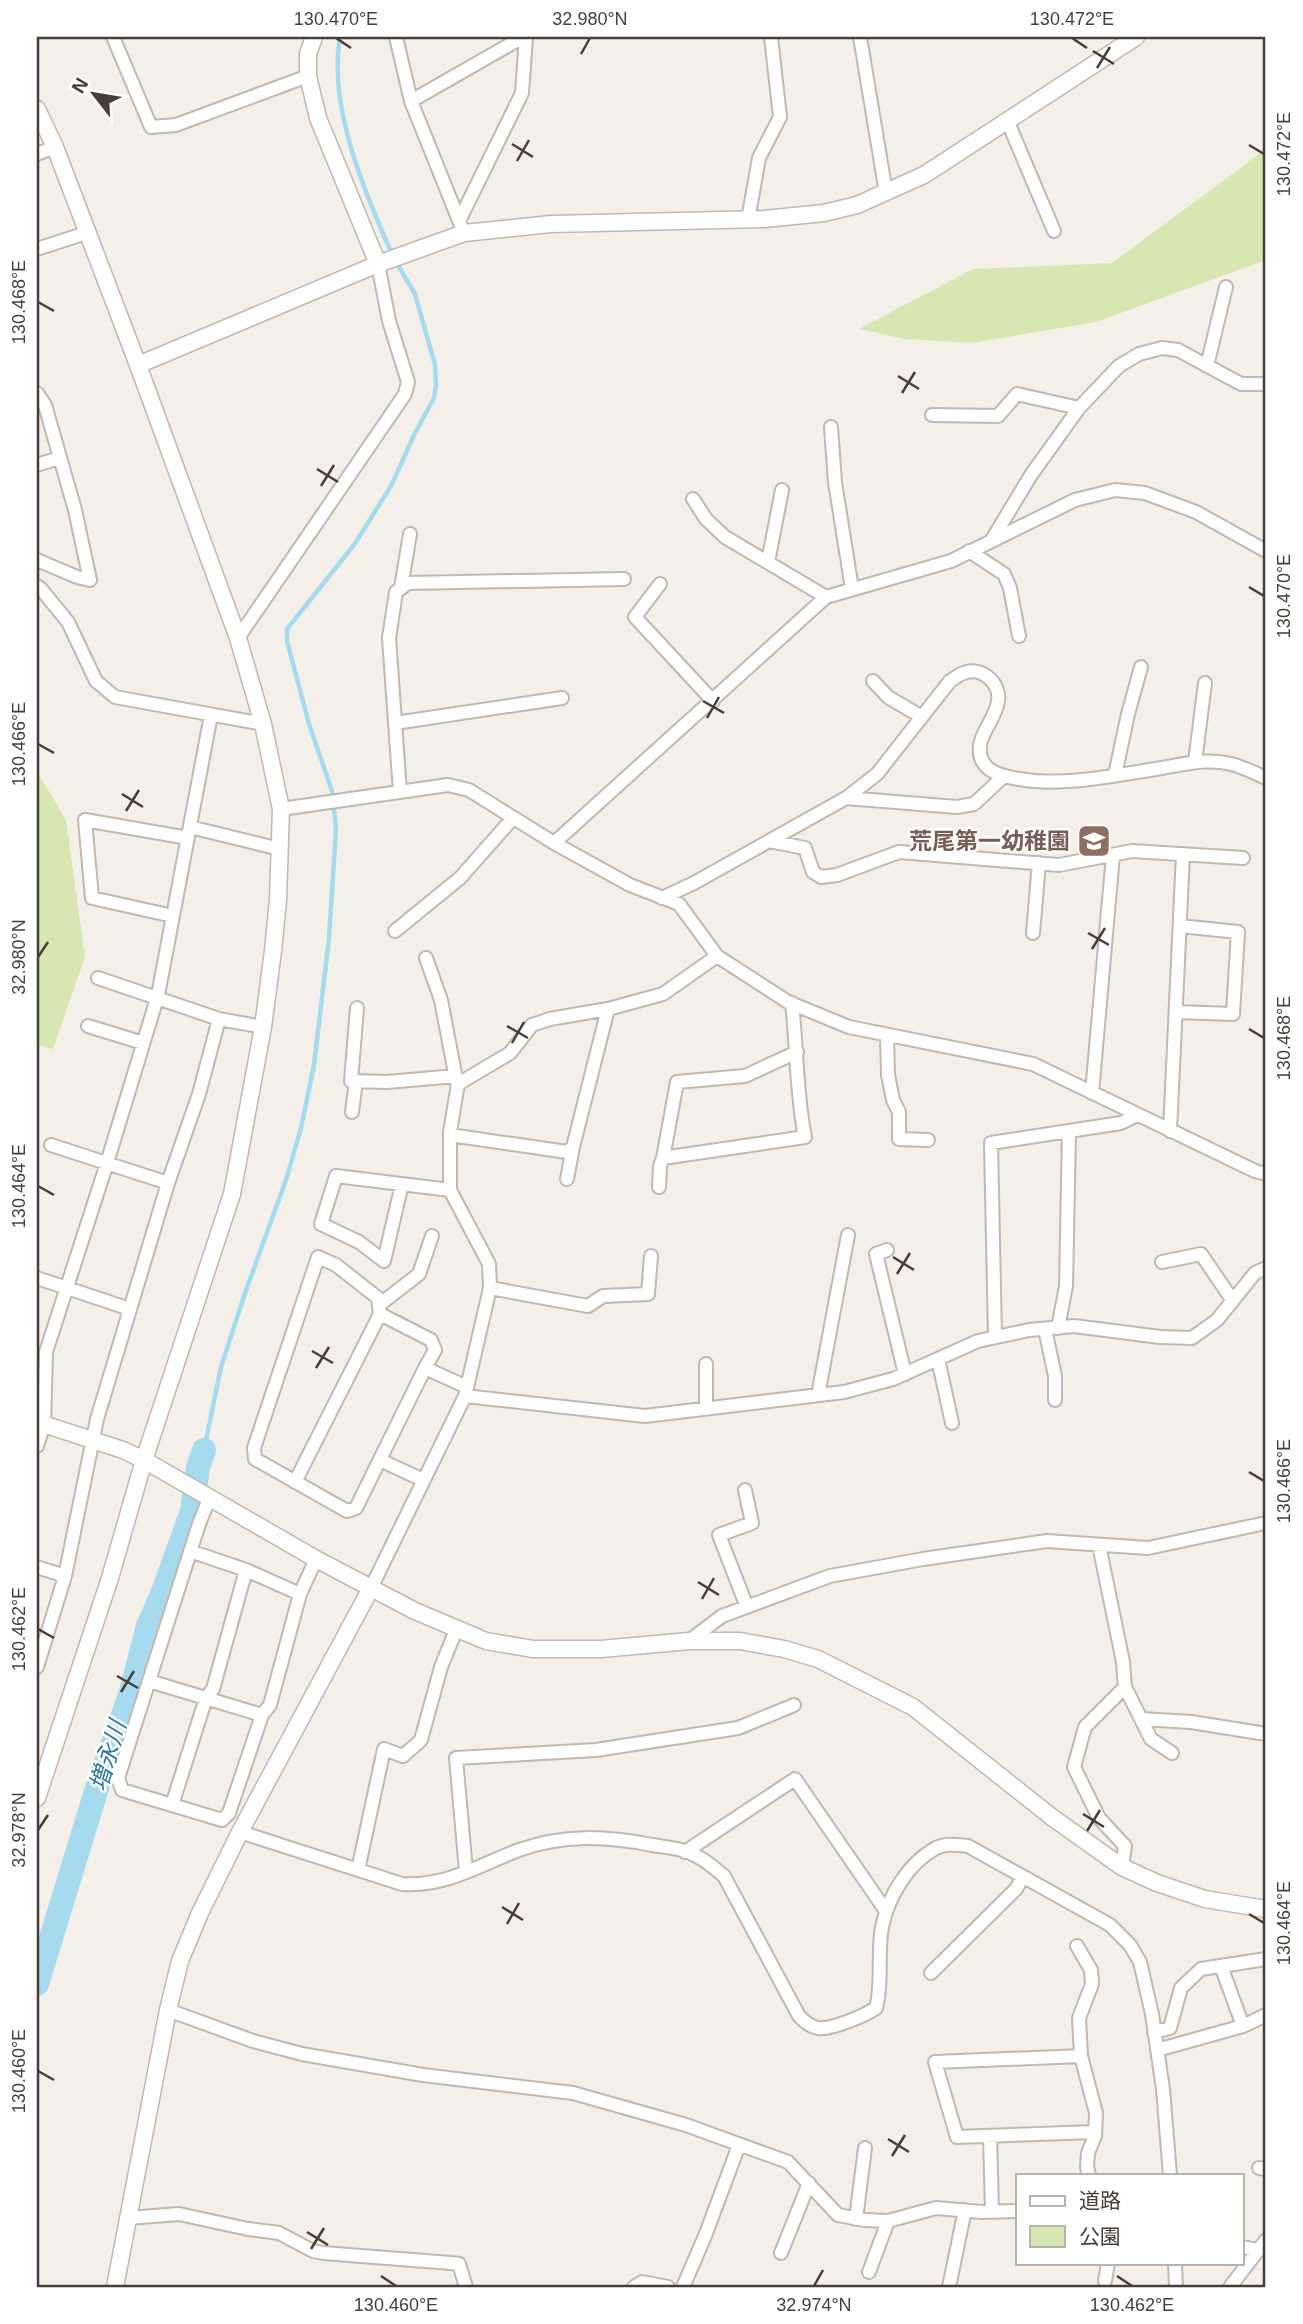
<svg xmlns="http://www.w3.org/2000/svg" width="1303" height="2324" viewBox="0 0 1303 2324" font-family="Helvetica,'Noto Sans JP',sans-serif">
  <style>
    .green { fill: #d7e7b2 }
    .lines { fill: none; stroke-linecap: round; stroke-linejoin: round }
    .stream { stroke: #a6dbef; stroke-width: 4.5 }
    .river { stroke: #a6dbef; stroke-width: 24 }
    .minor-casing { stroke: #c2b8ae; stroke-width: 16 }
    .tertiary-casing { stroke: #c2b8ae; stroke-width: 19 }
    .minor { stroke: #fff; stroke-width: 12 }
    .tertiary { stroke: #fff; stroke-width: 16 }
    .ticks { fill: none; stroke: #473f37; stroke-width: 2.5 }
    .labels { text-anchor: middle; stroke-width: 5; stroke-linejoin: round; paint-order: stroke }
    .education-label { font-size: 23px; font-weight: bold; fill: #785e54; stroke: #fff; text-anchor: end }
    .water-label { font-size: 24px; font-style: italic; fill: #2d7a9a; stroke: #fff }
    .neatline { fill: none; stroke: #473f37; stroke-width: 2.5 }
    .ticks-label { font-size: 18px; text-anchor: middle; fill: #473f37 }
  </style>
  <rect width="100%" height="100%" fill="#f4efe8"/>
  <path class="green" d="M1266,149V260L1096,322L972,343L904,339L859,329L973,269L1112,263Z
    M37,771L66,820L85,957L53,1049L37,1045Z"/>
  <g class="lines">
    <path class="stream" d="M340,37C328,106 364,191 392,254
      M204,1450L221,1367L245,1293L286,1180L301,1128L314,1065L329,938L336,829L332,791L309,724L287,641V629L354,545L391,486L415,433L434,398L436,385L435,365L415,294L396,262"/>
    <path class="river" d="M37,1984L97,1788L130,1695L148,1626L161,1597L192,1511L198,1467L204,1450"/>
    <defs>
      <path id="minor" d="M113,37L151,127L176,125L308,76
        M396,37L411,101L464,233
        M860,37L886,193
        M411,101L523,37
        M1007,120L1054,231
        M37,154L55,147
        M748,220L759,158L780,117L771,37
        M459,221L522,93L526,37
        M37,249L86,233
        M1207,366L1226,287
        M37,393L45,405L75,510L90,580L77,577L37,560
        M932,415L998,416L1017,394L1079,408
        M831,427L835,482L852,589
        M37,465L59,458
        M693,499L706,519L725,537L826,597
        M993,538L1031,475L1079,408L1119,366L1139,354L1162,348L1178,350L1241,384H1266
        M969,551L1004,574L1010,588L1019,636
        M768,562L782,490
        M660,584L635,617L713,701
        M37,586L41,589L68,622L96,681L115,697L263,724
        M401,588L410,534
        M238,638L405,394L408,382L389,321L378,264
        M873,681L888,697L922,717
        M395,723L562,698
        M1195,762L1205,683
        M1115,775L1128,714L1141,667
        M400,792L389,638L396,592L408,583L624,579
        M846,798L877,774L950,681C954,679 959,674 964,673C981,666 1001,683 998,701C996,717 982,731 980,745C977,770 999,776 1019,779C1066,787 1115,775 1162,768C1185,764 1208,758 1231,764C1243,767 1255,773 1266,778
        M281,809L448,785L469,790L554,843L630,885L679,904L717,956L788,1002L849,1027L1033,1064L1255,1171L1266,1174
        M190,827L280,849
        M769,841L805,848L813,872L821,877L837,875L899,852L1059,865L1132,851L1243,858
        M554,843L826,597L951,561L1075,500L1115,490L1145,493L1196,512L1266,551
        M662,898L694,883L846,798L957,807L974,804L1003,777
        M173,916L92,898L85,820L188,838
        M395,931L460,878L513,818
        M1033,933L1039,863
        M426,958L441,1000L457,1084
        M98,978L219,1019
        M792,1003C797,1048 796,1093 805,1137L663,1158L677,1082L745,1076L797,1052
        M357,1008L351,1081L387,1082L456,1076
        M1176,1012L1233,1014L1238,932L1180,926
        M88,1026L143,1043
        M887,1035L888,1075L893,1100L899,1112V1139L928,1140
        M1092,1093L1113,855
        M352,1112L356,1081
        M1170,1131L1183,854
        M450,1135L567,1152L573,1147L608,1009
        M51,1145L168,1183
        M567,1179L573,1147
        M402,1184L384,1261L359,1242L321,1224L336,1176L450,1190
        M659,1187L660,1166L663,1158
        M887,1250L876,1254L905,1374
        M1162,1262L1201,1254L1233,1301
        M37,1278L130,1309
        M490,1288L588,1306L603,1296L648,1294L651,1256
        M379,1305L419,1274L432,1236
        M1058,1328L1066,1286L1069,1131
        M1045,1329L1055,1376V1400
        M995,1337L991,1143L1121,1123L1137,1115
        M938,1359L952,1423
        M706,1364V1408
        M425,1368L356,1508L347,1511L255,1459L254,1448L318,1257L336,1265L378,1298L380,1314L431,1340L435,1350L425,1368L467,1387
        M818,1395L848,1235
        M465,1396L645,1416L844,1392L893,1379L978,1341L1029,1330L1074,1326L1160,1337L1192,1338L1217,1320L1255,1273L1266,1268
        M37,1446L44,1424L46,1352L107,1163L158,995L211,715
        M380,1460L423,1480
        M295,1482L380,1314
        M745,1490L752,1523L719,1535L747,1607
        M1099,1545L1123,1662L1125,1687L1085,1727L1074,1767L1099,1818L1125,1846L1122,1867
        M37,1567L65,1576
        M246,1570L300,1594
        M371,1588L465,1396L490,1288L489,1264L450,1190V1132L458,1084L510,1053L532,1025L550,1019L608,1009L663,994L717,956
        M689,1641L722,1616L830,1576L923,1559L1047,1541L1148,1548L1266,1523
        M37,1667L65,1576L97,1419L168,1183L199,1094L219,1019L263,1027
        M149,1681L262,1715L229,1813L222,1820L122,1790L118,1778L199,1524L209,1499
        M1125,1687L1151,1739L1172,1753
        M262,1715L270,1705L300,1594L316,1559
        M1141,1719L1191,1722L1266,1734
        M172,1805L206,1698L213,1689L246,1570L190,1551
        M240,1832L402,1884C446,1887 479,1865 519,1850C564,1834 606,1836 652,1845C664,1847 677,1848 688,1852C702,1857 713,1867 724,1876L799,2016C804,2021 809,2026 818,2028C831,2030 864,2016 876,2008C883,1982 877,1954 882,1927C888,1897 908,1863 936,1848C946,1843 957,1845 968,1846L1110,1925L1130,1945L1140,1962L1152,2014L1163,2089L1170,2175
        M685,1852L795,1779L886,1911
        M358,1870L384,1749L403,1756L421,1740L441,1667L456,1630
        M466,1871L456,1758L596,1750L738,1728L794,1705
        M1077,1946L1091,1970L1092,1984L1079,2018L1081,2056L1096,2113L1095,2136L1088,2153L1087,2167L1089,2175
        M1221,1966L1243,2026
        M931,1973L1016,1889L1023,1877
        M168,2010L253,2041L302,2054L423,2075L573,2093L686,2125L788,2162L838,2215L864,2220L888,2221L936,2208L982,2212L1018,2211
        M1154,2032L1170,2028L1181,1988L1201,1969L1266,1959
        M1157,2050L1243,2026L1266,2015
        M1081,2056L935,2062L957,2137L1095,2132
        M990,2136L992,2212
        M1259,2168L1266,2169
        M128,2218L179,2214L248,2229L279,2233L313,2251L323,2253L451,2263L459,2264L466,2287
        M856,2219L865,2148
        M1242,2247L1257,2250
        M781,2253L809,2183
        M1175,2263L1176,2287
        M869,2272L888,2221
        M1105,2281L1108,2263
        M634,2287L642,2282L668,2287
        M683,2287L705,2236L739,2145
        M949,2287L965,2210
        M1230,2287L1266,2240"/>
      <path id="tertiary" d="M314,37L308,54V76L318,118L378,264
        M37,109L55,147L138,365L238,638L263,724L281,809L278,900L273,951L263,1027L232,1194L144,1460L110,1578L37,1798
        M138,365L378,264L464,233L551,224L764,219L824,213L857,205L924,175L1136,37
        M37,1422L123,1450L144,1460L316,1559L415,1611L486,1641L533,1649H601L689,1641H740L784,1649L818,1659L913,1707L1053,1818L1122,1867L1157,1883L1205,1899L1266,1909
        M115,2287L168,2010L180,1961L200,1913L240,1832L371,1588"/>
    </defs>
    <use href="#minor" class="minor-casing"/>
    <use href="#tertiary" class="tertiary-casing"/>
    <use href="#minor" class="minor"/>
    <use href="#tertiary" class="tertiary"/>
  </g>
  <path class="ticks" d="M336,38L351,48M1072,38L1087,48M1093,51L1114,64M581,54L590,38M1097,68L1110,47M512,144L533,157M1249,145L1264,154M517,161L529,140M38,302L54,311M898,376L919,389M902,393L915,372M317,469L338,482M321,486L334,465M1249,587L1264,596M703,701L724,713M707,718L719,697M38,744L54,753M122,794L143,807M126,811L139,790M1088,933L1109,945M1092,949L1105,928M38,957L48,942M507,1026L528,1038M1249,1029L1264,1038M512,1043L524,1022M38,1186L54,1195M893,1257L914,1270M897,1274L910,1253M312,1351L333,1363M316,1368L329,1347M1249,1472L1264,1481M698,1582L719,1595M702,1599L714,1578M38,1629L54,1638M117,1676L138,1688M121,1692L134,1671M1083,1814L1104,1827M38,1830L48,1815M1087,1831L1100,1810M502,1907L523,1920M1249,1914L1264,1923M507,1924L519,1903M38,2071L54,2080M888,2139L909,2152M892,2156L905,2135M307,2232L328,2245M311,2249L324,2228M381,2276L396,2286M1117,2276L1132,2286M814,2286L823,2270"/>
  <defs>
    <symbol id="school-square" viewBox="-11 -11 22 22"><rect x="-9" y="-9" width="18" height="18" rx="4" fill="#8d6e63" stroke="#fff"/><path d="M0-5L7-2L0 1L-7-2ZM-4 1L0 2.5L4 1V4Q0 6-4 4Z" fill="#fff"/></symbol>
  </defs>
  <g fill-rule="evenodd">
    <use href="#school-square" x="1075" y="822" width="38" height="38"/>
  </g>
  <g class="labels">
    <g class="education-label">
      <text x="1070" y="849">荒尾第一幼稚園</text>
    </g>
    <g class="water-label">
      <text transform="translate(108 1756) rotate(-73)" y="8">増永川</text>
    </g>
  </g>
  <rect width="1303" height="2324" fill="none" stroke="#ffffff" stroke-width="77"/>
  <rect x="1016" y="2174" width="228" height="91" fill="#ffffff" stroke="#b5b2af" stroke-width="2"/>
  <rect x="1030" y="2196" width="35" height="10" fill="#ffffff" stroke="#b5b2af" stroke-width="2"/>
  <text x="1079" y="2208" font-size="21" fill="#473f37">道路</text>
  <rect x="1030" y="2226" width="35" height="21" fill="#d7e7b2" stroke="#b5b2af" stroke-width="2"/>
  <text x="1079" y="2244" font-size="21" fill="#473f37">公園</text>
  <g transform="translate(94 94) rotate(301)" stroke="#ffffff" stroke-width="5" paint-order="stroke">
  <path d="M0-5L12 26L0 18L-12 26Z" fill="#473f37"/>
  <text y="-10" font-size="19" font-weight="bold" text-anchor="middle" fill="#473f37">N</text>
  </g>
  <rect x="38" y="38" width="1226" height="2248" class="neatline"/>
  <g class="ticks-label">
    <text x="336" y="25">130.470°E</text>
    <text x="590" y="25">32.980°N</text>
    <text x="1072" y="25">130.472°E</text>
    <text transform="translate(1284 154) rotate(-90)" y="6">130.472°E</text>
    <text transform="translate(19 302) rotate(-90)" y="6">130.468°E</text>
    <text transform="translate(1284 596) rotate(-90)" y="6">130.470°E</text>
    <text transform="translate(19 744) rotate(-90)" y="6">130.466°E</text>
    <text transform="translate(19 957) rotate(-90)" y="6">32.980°N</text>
    <text transform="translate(1284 1038) rotate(-90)" y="6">130.468°E</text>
    <text transform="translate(19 1186) rotate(-90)" y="6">130.464°E</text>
    <text transform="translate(1284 1481) rotate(-90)" y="6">130.466°E</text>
    <text transform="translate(19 1629) rotate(-90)" y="6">130.462°E</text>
    <text transform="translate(19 1830) rotate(-90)" y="6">32.978°N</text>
    <text transform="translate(1284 1923) rotate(-90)" y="6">130.464°E</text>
    <text transform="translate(19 2071) rotate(-90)" y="6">130.460°E</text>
    <text x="396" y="2311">130.460°E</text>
    <text x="814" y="2311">32.974°N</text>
    <text x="1132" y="2311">130.462°E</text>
  </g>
</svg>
